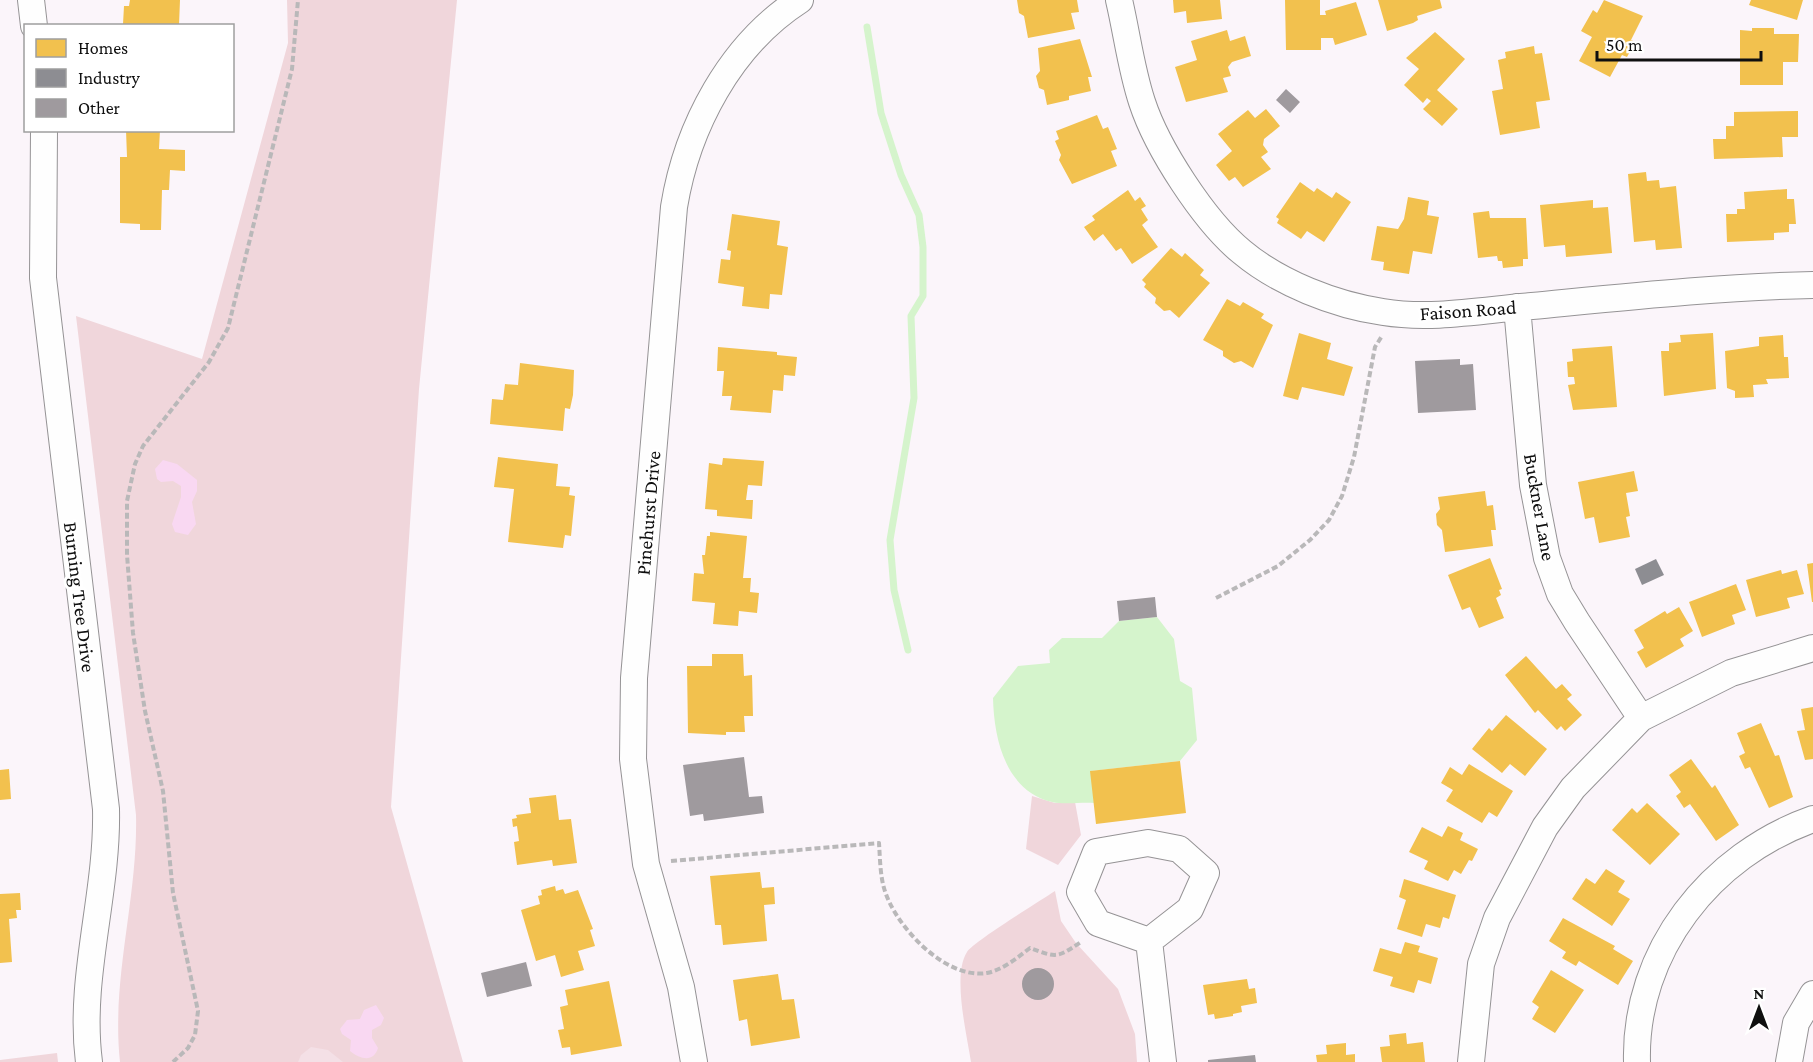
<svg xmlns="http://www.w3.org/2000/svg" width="1813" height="1062" viewBox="0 0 1813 1062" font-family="'Crimson Pro',serif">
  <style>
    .green { fill: #f0d6db }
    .sand { fill: #f9d8f2 }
    .pitch { fill: #f4e0e6 }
    .water { fill: #d5f4cc }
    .homes { fill: #f2c14e }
    .industry { fill: #8d8d92 }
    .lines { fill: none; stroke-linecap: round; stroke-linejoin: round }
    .stream { stroke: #d5f4cc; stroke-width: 7 }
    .building { fill: #9f9a9e }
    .minor-casing { stroke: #959395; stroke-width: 28 }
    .path { stroke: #b9b8b9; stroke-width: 4; stroke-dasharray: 6 3; stroke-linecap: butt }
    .minor { stroke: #fefefe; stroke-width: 26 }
    .labels { text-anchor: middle; stroke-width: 6; stroke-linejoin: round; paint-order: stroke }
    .street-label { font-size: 20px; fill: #0f0f0f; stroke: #fff }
  </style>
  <rect width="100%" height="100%" fill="#fbf5fa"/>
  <path class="green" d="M287,0H457L419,389L391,807L463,1062H120C111,979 138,898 136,815L76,316L202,359L288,43Z
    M1032,796L1055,803L1075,802L1081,835L1058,865L1026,849Z
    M1055,891L1061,921L1076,943L1118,989L1135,1034L1137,1062H971C967,1035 952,975 967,952C973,942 1040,901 1055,891Z
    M57,1053L58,1062H0V1060Z"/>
  <path class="sand" d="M163,460L177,464L197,480V491L192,502L196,524L188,535L175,532L172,524L181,497V486L173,481L161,482L157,479L155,469Z
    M376,1005L384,1018L381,1025L372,1030V1038L378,1048C374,1062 361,1060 350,1051L351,1040L342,1034L340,1029L347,1020L360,1019L364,1010Z"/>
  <path class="pitch" d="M311,1047L328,1050L343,1062H298L301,1055Z"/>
  <path class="water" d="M1157,617L1174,639L1180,681L1192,688L1197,740L1180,761L1091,771L1094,803C1081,802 1065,805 1052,802C1006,791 994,740 993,698L1018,666L1050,663L1049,650L1062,638H1102L1119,621Z"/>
  <path class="homes" d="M130,0H180L179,25L123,24L124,6H129Z
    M1017,0H1077L1079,12L1071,13L1075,29L1028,38L1024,16L1019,13Z
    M1173,0H1220L1222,19L1187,23L1186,11L1174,13Z
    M1285,0H1320V15H1326L1325,11L1356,2L1367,35L1335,45L1333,38H1321V50H1286Z
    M1378,0H1440L1442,8L1417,16L1418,20L1413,23L1387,31Z
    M1604,0L1643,16L1631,40L1635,42L1627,57L1622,55L1610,77L1579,61L1592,37L1581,31L1593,10L1597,13Z
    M1751,0H1803L1797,20L1749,5Z
    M1752,28H1774V34H1799L1798,62H1783V85H1740V30L1752,31Z
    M1227,30L1230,41L1245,36L1251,56L1232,62L1228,67L1231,76L1223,78L1228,92L1186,102L1175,67L1197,60L1191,41Z
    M1435,32L1465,59L1437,90L1458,109L1442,126L1423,109L1431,101L1427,98L1423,103L1404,85L1419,69L1406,58Z
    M1080,39L1092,77H1088L1091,91L1069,96V100L1047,105L1044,90L1039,88L1036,76L1040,71L1038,48Z
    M1534,46L1535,54L1542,53L1550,100L1536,102L1540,128L1500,135L1492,91L1503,89L1498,60L1506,58L1505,52Z
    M1266,109L1280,126L1264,139L1263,145L1268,152L1261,157L1271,169L1243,187L1235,177L1229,181L1216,165L1232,151L1218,134L1248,110L1255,118Z
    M1798,111V137H1782L1783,157L1714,159L1713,139H1726V126H1734V112Z
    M1097,115L1103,129L1108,127L1117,149L1111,151L1117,166L1072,184L1059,160L1061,155L1055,141L1059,139L1056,131Z
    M126,130H160L159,149L185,150V171L170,170L169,190H162L161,230H140V224L120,223V157H127Z
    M1646,172L1647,181L1659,180L1660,188L1676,186L1682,248L1656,250L1655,240L1634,242L1628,174Z
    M1300,182L1314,192L1317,188L1332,198L1336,192L1351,202L1324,242L1307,231L1301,239L1277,223L1279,219L1276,217Z
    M1787,189V199H1794L1796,224H1789V232L1774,233V240L1727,242L1726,214H1737V209H1745L1744,192Z
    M1128,190L1135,201L1140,197L1146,206L1141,209L1148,220L1142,225L1158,247L1132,264L1121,248L1116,251L1103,234L1094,241L1084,227L1095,220L1092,216Z
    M1408,197L1429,201L1427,215L1439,217L1432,254L1413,251L1409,274L1383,270L1384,262L1371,260L1377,226L1398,229L1404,219Z
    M1593,200V208L1608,207L1612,253L1566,257L1565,245L1544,247L1540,205Z
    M1489,211L1490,218H1526L1528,259H1523V266L1503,268L1502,261H1498L1497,256L1478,258L1473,213Z
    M732,214L780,221L777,245L788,247L782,295L770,294L769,309L742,306L744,287L718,283L721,259L730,260L731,251L727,250Z
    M1171,248L1182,257L1185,253L1204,270L1200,275L1210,283L1179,318L1170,310L1164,311L1155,303L1156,298L1144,287L1146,284L1142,280Z
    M1227,299L1240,306L1243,302L1264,314L1261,318L1273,325L1253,368L1241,361L1234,363L1223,356V351L1203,340Z
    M1299,333L1331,343L1327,359L1353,367L1344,396L1302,387L1298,400L1283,396Z
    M1713,333L1716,389L1664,396L1661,351H1669V343L1681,342L1680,335Z
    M1783,335L1784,357H1788L1789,378L1766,379L1768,384L1753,385L1754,397L1735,398V391L1727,388L1725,351L1759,346V337Z
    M1612,346L1617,407L1573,410L1568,385L1575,384L1574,377H1568L1567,362L1573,361L1572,349Z
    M718,347L777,352V355L797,357L795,376L784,375L783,391L773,390L771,413L730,410L732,396H722L724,371H717Z
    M520,363L574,370L573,395L570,409L565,408L563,431L490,424L492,399L503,400L505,384L518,385Z
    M498,457L558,464L556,486L570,487L569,495L575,496L571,536L565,535L563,548L508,542L514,489L494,487Z
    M723,458L764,461L762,486L748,485L746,500H753L752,519L717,516V510L705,509L709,463L722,465Z
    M1634,471L1638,491L1626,493L1630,516L1626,517L1630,537L1599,543L1594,517L1585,519L1578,482Z
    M1485,491L1487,506L1493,505L1496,530H1491L1493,546L1445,552L1442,530L1437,525L1436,514L1440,509L1438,497Z
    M710,532L747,536L743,578H751L750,592L759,593L757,613L739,611L738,626L713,624L715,603L692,601L694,573L704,574L702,555H705L707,536H710Z
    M1490,558L1502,589L1499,590L1501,595L1496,598L1504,618L1479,628L1470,607L1462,610L1448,575Z
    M1813,563V602H1812L1807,564Z
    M1781,570L1782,574L1797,570L1804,594L1787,598L1790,608L1756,617L1746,580Z
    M1736,584L1746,610L1732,615L1735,624L1702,637L1689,602Z
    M1679,607L1693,631L1680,639L1684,646L1646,668L1637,652L1644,648L1634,630L1665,611L1667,614Z
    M712,654H743L744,676L752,675L753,716H744L745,732H726V735L688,733L687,666H712Z
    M1526,656L1556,689L1562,684L1572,695L1567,699L1582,715L1565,731L1561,726L1557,730L1538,710L1535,713L1505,675Z
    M1813,707V759L1805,760L1797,731L1805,730L1801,709Z
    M1506,715L1547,749L1525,776L1510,764L1502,773L1472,749L1489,728L1492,731Z
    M1761,723L1775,756L1779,755L1793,797L1769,808L1750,767L1745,769L1739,756L1745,753L1737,733Z
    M1691,759L1712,788L1715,785L1739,825L1716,841L1690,804L1684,808L1676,796L1681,792L1669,775Z
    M1180,761L1186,813L1096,824L1090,771Z
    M1469,764L1513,791L1497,817L1489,812L1482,823L1446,801L1453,790L1441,783L1450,767L1462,775Z
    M9,769L11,799L0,800V770Z
    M556,795L559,820L571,819L577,863L553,866L552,860L517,865L514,842L519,841L517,826L513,827L512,819L517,818L516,815L531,813L529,798Z
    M1647,803L1680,834L1650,865L1612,830L1632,808L1637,813Z
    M1448,826L1463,833L1460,840L1478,849L1472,861L1469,860L1461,874L1454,870L1448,881L1424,869L1428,861L1409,852L1422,827L1442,837Z
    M1606,869L1625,881L1618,892L1630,899L1612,926L1572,899L1586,878L1595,884Z
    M760,872L762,888L774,887L775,904L764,905L767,941L723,945L721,925H715L710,876Z
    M1404,879L1456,895L1449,919L1443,917L1440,928L1426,924L1422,937L1397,929L1406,900L1399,897Z
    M555,886L556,891L563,889L565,894L578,890L593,929L590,930L595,946L578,951L584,970L561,977L555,955L536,961L521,910L540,904L538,896L542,895L541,890Z
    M20,893L21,910H16L17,918L9,919L12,962L0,963V894Z
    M1563,918L1615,946L1613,949L1633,961L1618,985L1579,961L1576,966L1562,958L1566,952L1549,941Z
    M1405,942L1420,946L1418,952L1438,958L1431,984L1418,980L1414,993L1390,986L1393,977L1373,971L1380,948L1401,954Z
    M1551,970L1584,990L1555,1033L1532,1019L1539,1007L1532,1002Z
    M778,974L782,1000L794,999L800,1038L751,1046L747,1019L739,1021L733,980Z
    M1247,979L1249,989L1255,988L1257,1003L1241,1006L1242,1012L1233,1014V1016L1215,1019L1214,1014L1208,1015L1203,985Z
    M609,981L622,1046L571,1055L570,1047L562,1048L558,1030L564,1029L560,1007L568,1005L565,990Z
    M1406,1033L1407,1044L1423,1042L1425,1062H1382L1380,1047L1390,1046L1389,1035Z
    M1346,1043V1055L1355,1054V1062H1317L1316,1055L1327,1054L1326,1045Z"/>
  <path class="industry" d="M1656,559L1664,575L1642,585L1635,569Z"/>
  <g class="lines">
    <path class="stream" d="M867,27L881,113L901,175L919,215L923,247V296L911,316L914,398L890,540L894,590L908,650"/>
  </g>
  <path class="building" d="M1286,89L1300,102L1290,113L1276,100Z
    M1460,359V365L1473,364L1476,410L1418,413L1415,361Z
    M1155,597L1157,617L1119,621L1117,601Z
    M744,757L749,797L762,796L764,813L704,821L703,814L690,816L683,765Z
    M526,962L532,986L487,997L481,973Z
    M1022 984a16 16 0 1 1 32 0a16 16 0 1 1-32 0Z
    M1255,1055L1256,1062H1208V1060Z"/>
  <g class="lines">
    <defs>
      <path id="minor" d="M31,0L34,26
        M1119,0C1127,34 1131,69 1142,102C1157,148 1204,221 1242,252C1279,283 1335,305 1383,312C1432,320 1483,310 1532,306C1626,297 1719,287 1813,285
        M44,130L43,278L106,809C108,894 78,978 89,1062
        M1517,307L1533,485L1547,558L1560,594L1577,622L1641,718
        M1148,843L1179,849L1206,873L1190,909L1149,941L1098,923L1080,892L1096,852Z
        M1149,941L1163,1062
        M694,1062L681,987L646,864L633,759L634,678L674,207C687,127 730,45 800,0
        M1471,1062L1481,964L1497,918L1545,827L1573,788L1641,718L1731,673L1813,648
        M1637,1062C1634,951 1711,855 1813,819
        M1789,1062L1796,1023L1813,994"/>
    </defs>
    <use href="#minor" class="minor-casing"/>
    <path class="path" d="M1216,598L1278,566L1310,540L1329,520L1342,496L1354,457L1375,347L1382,336
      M671,861L879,843C880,857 880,874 884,888C894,925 945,980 987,973C1003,970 1018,957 1030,948C1057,958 1057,958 1081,942
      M173,1062L188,1048L195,1035L198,1011L173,893L163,791L145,711L133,633L127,555V501L135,464L143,446L209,362L228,328L292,69L298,0"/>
    <use href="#minor" class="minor"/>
  </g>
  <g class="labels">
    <g class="street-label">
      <text transform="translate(1468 310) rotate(-4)" y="7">Faison Road</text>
      <text transform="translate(1540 507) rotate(80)" y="7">Buckner Lane</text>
      <text transform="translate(648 513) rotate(-85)" y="7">Pinehurst Drive</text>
      <text transform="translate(80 597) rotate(83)" y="7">Burning Tree Drive</text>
    </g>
  </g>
  <rect x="24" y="24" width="210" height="108" fill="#ffffff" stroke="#9f9f9f" stroke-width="1.5"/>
  <rect x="36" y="39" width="30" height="18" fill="#f2c14e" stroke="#9f9f9f" stroke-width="1.5"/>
  <text x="78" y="54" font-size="18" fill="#0f0f0f">Homes</text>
  <rect x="36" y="69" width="30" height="18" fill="#8d8d92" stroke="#9f9f9f" stroke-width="1.5"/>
  <text x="78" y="84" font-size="18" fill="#0f0f0f">Industry</text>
  <rect x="36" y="99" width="30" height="18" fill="#9f9a9e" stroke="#9f9f9f" stroke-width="1.5"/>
  <text x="78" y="114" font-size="18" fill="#0f0f0f">Other</text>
  <g transform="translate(1759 1008)" stroke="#ffffff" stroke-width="4.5" paint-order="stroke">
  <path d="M0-4.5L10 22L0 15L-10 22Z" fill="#0f0f0f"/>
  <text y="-9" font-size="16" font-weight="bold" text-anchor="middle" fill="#0f0f0f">N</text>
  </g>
  <path d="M1597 51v9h164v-9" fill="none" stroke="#0f0f0f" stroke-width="3"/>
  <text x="1606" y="51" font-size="18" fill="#0f0f0f" stroke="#ffffff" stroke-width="4.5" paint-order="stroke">50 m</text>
</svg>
